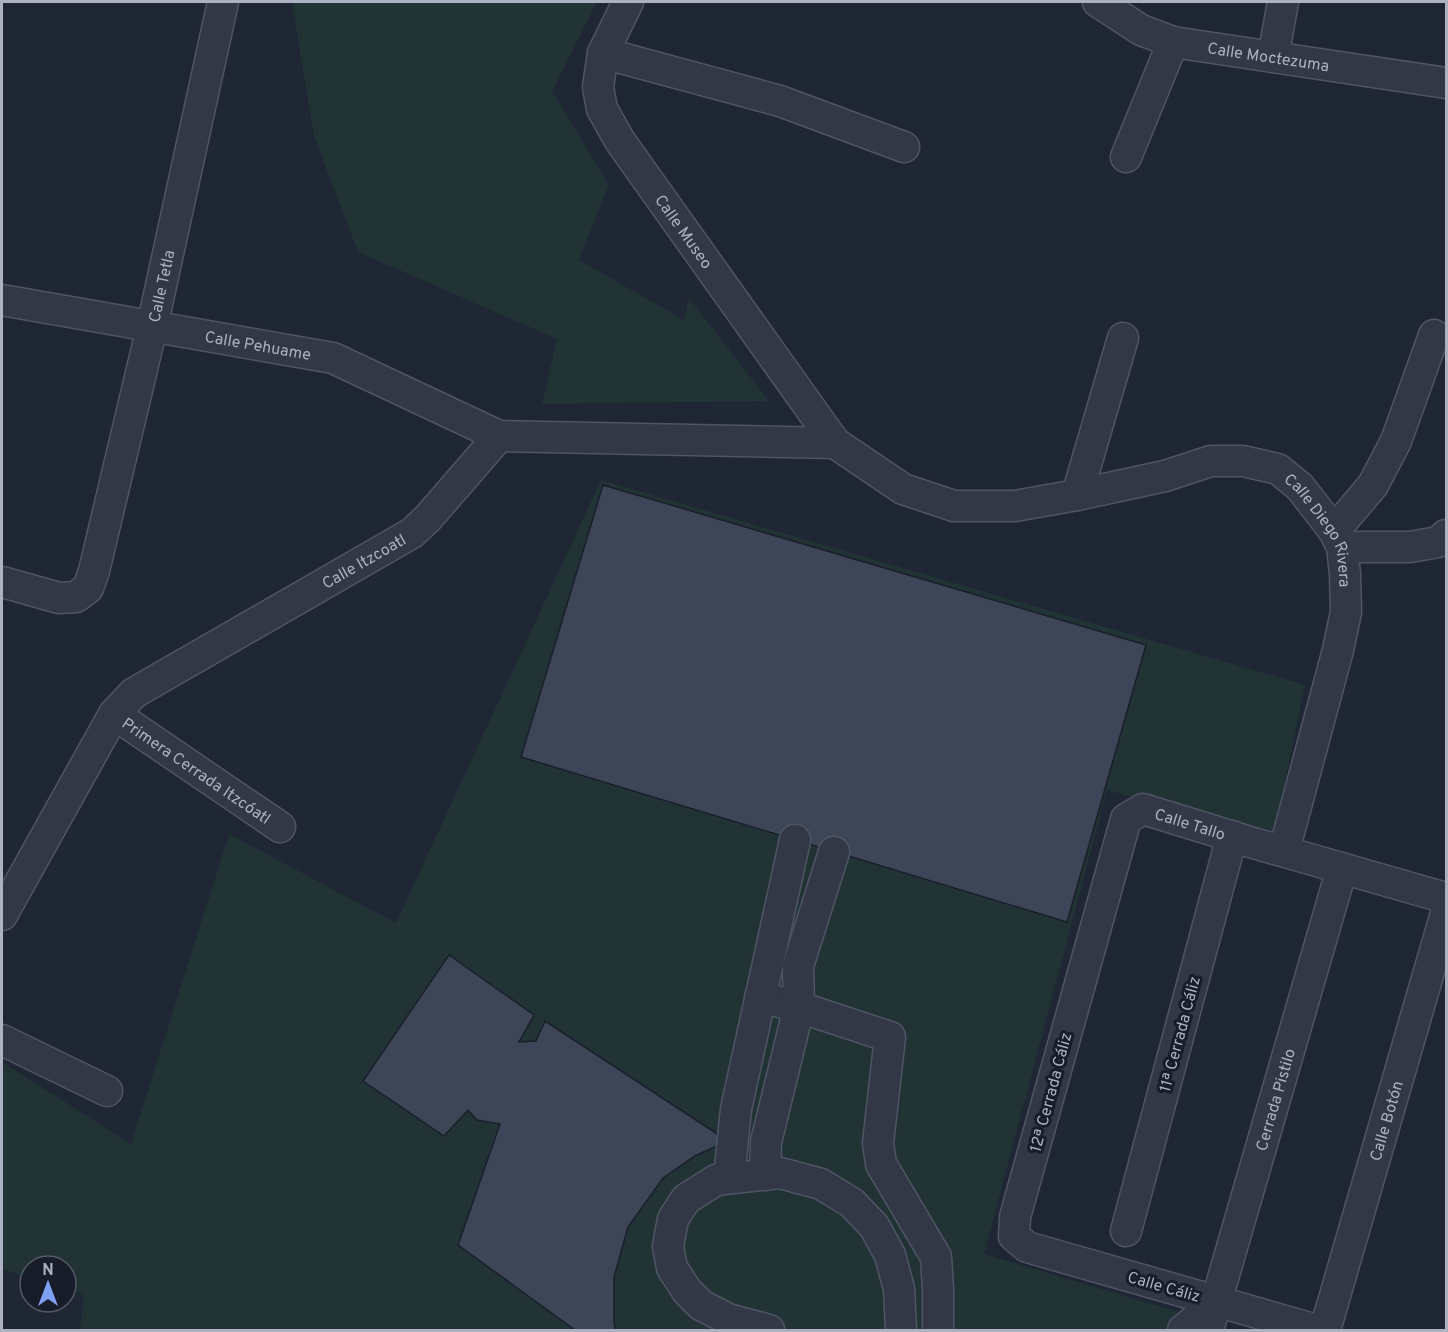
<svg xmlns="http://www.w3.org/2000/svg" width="1448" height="1332" viewBox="0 0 1448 1332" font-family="Overpass,sans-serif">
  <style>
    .green { fill: #223336 }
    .building { fill: #3d4657; stroke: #1a1f2b; stroke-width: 1.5 }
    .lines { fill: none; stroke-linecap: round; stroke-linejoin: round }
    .minor-casing { stroke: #505563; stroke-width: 33 }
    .minor { stroke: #323845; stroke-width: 30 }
    .labels { text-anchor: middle; stroke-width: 6; stroke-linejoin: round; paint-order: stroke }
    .street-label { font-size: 16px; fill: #acb2c2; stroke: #181d29 }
  </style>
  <rect width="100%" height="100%" fill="#1f2634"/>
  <path class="green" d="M292,2H597L552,91L609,185L579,260L684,320L689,298L769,401L542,404L557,339L358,252L314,136Z
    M601,480L1305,685L1274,837L1107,790L984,1254L1199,1318L1195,1330H80L84,1294L66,1289V1266H30V1278L2,1269V1062L131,1144L229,834L396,923Z"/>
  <path class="building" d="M603,485L1146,645L1067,922L521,757Z
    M449,955L534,1015L519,1042L536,1041L545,1021L728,1141L695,1156L663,1178L628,1227L614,1277V1324L616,1330H575L458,1245L500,1124L477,1120L468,1110L444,1136L363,1081Z"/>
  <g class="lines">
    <defs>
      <g id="minor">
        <path id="s1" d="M628,2L603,53L598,87L602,109L620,141L835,443L903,489L954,506H1015L1077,495L1165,476L1211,461H1243L1278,469L1300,487L1334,531L1342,547L1345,574L1346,612L1338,650L1284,851"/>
        <path id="s2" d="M1098,2L1141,30L1173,42L1446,83"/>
        <path d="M603,53L780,101L904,147"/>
        <path d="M1273,57L1283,2"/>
        <path d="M1126,157L1173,42"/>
        <path id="s3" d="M2,300L333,358L499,436"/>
        <path d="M1077,495L1123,338"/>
        <path d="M1334,531L1373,485L1396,441L1434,335"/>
        <path d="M1342,547H1410L1438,542L1446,535"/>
        <path id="s4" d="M2,582L59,598L76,597L88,588L94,571L152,327L223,2"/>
        <path id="s5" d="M114,714L280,827"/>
        <path id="s6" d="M2,915L114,714L134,693L412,533L428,518L499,436L835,443"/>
        <path d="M760,997L799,1007L890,1037L878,1143L881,1164L936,1257L938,1290V1330"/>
        <path d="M2,1040L107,1091"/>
        <path d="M765,1175L766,1142L799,1007L798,966L834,852"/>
        <path d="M729,1178L736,1109L795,840"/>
        <path d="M1126,1231L1232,836"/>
        <path d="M769,1330L728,1319L701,1305L687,1291L672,1268L668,1246L673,1219L686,1199L716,1180L780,1173L821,1184L852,1203L874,1226L890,1255L899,1289L901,1330"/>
        <path d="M1183,1330L1217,1302"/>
        <path id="s7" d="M1208,1330L1342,868"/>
        <path id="s8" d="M1317,1330L1027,1247L1014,1236L1015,1217L1126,819L1143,809L1250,842L1446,898"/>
        <path id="s9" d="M1325,1330L1446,913"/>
      </g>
    </defs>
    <use href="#minor" class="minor-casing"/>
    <use href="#minor" class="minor"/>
  </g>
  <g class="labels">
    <g class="street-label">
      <text dy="6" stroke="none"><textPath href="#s2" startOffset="182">Calle Moctezuma</textPath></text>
      <text dy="6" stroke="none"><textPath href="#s1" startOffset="261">Calle Museo</textPath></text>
      <text dy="6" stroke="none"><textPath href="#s4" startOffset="402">Calle Tetla</textPath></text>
      <text dy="6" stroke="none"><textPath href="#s3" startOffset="260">Calle Pehuame</textPath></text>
      <text dy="6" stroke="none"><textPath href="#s1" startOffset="1064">Calle Diego Rivera</textPath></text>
      <text dy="6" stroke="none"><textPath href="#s6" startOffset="524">Calle Itzcoatl</textPath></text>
      <text dy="6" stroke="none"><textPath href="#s5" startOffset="100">Primera Cerrada Itzcóatl</textPath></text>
      <text dy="6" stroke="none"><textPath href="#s8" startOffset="820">Calle Tallo</textPath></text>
      <text transform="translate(1179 1034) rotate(-75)" y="6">11ª Cerrada Cáliz</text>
      <text transform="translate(1050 1092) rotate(-75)" y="6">12ª Cerrada Cáliz</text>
      <text dy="6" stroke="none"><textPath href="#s7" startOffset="240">Cerrada Pistilo</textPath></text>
      <text dy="6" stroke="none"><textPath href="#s9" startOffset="218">Calle Botón</textPath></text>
      <text transform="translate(1164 1286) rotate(16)" y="6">Calle Cáliz</text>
    </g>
  </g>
  <rect width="1448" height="1332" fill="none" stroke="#acb2c2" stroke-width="6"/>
  <g transform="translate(48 1284)"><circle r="28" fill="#181d29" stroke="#535966" stroke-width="1.5"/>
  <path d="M0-4.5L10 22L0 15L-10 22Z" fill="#7fa1f4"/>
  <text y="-9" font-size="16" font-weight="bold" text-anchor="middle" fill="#acb2c2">N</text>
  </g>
</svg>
